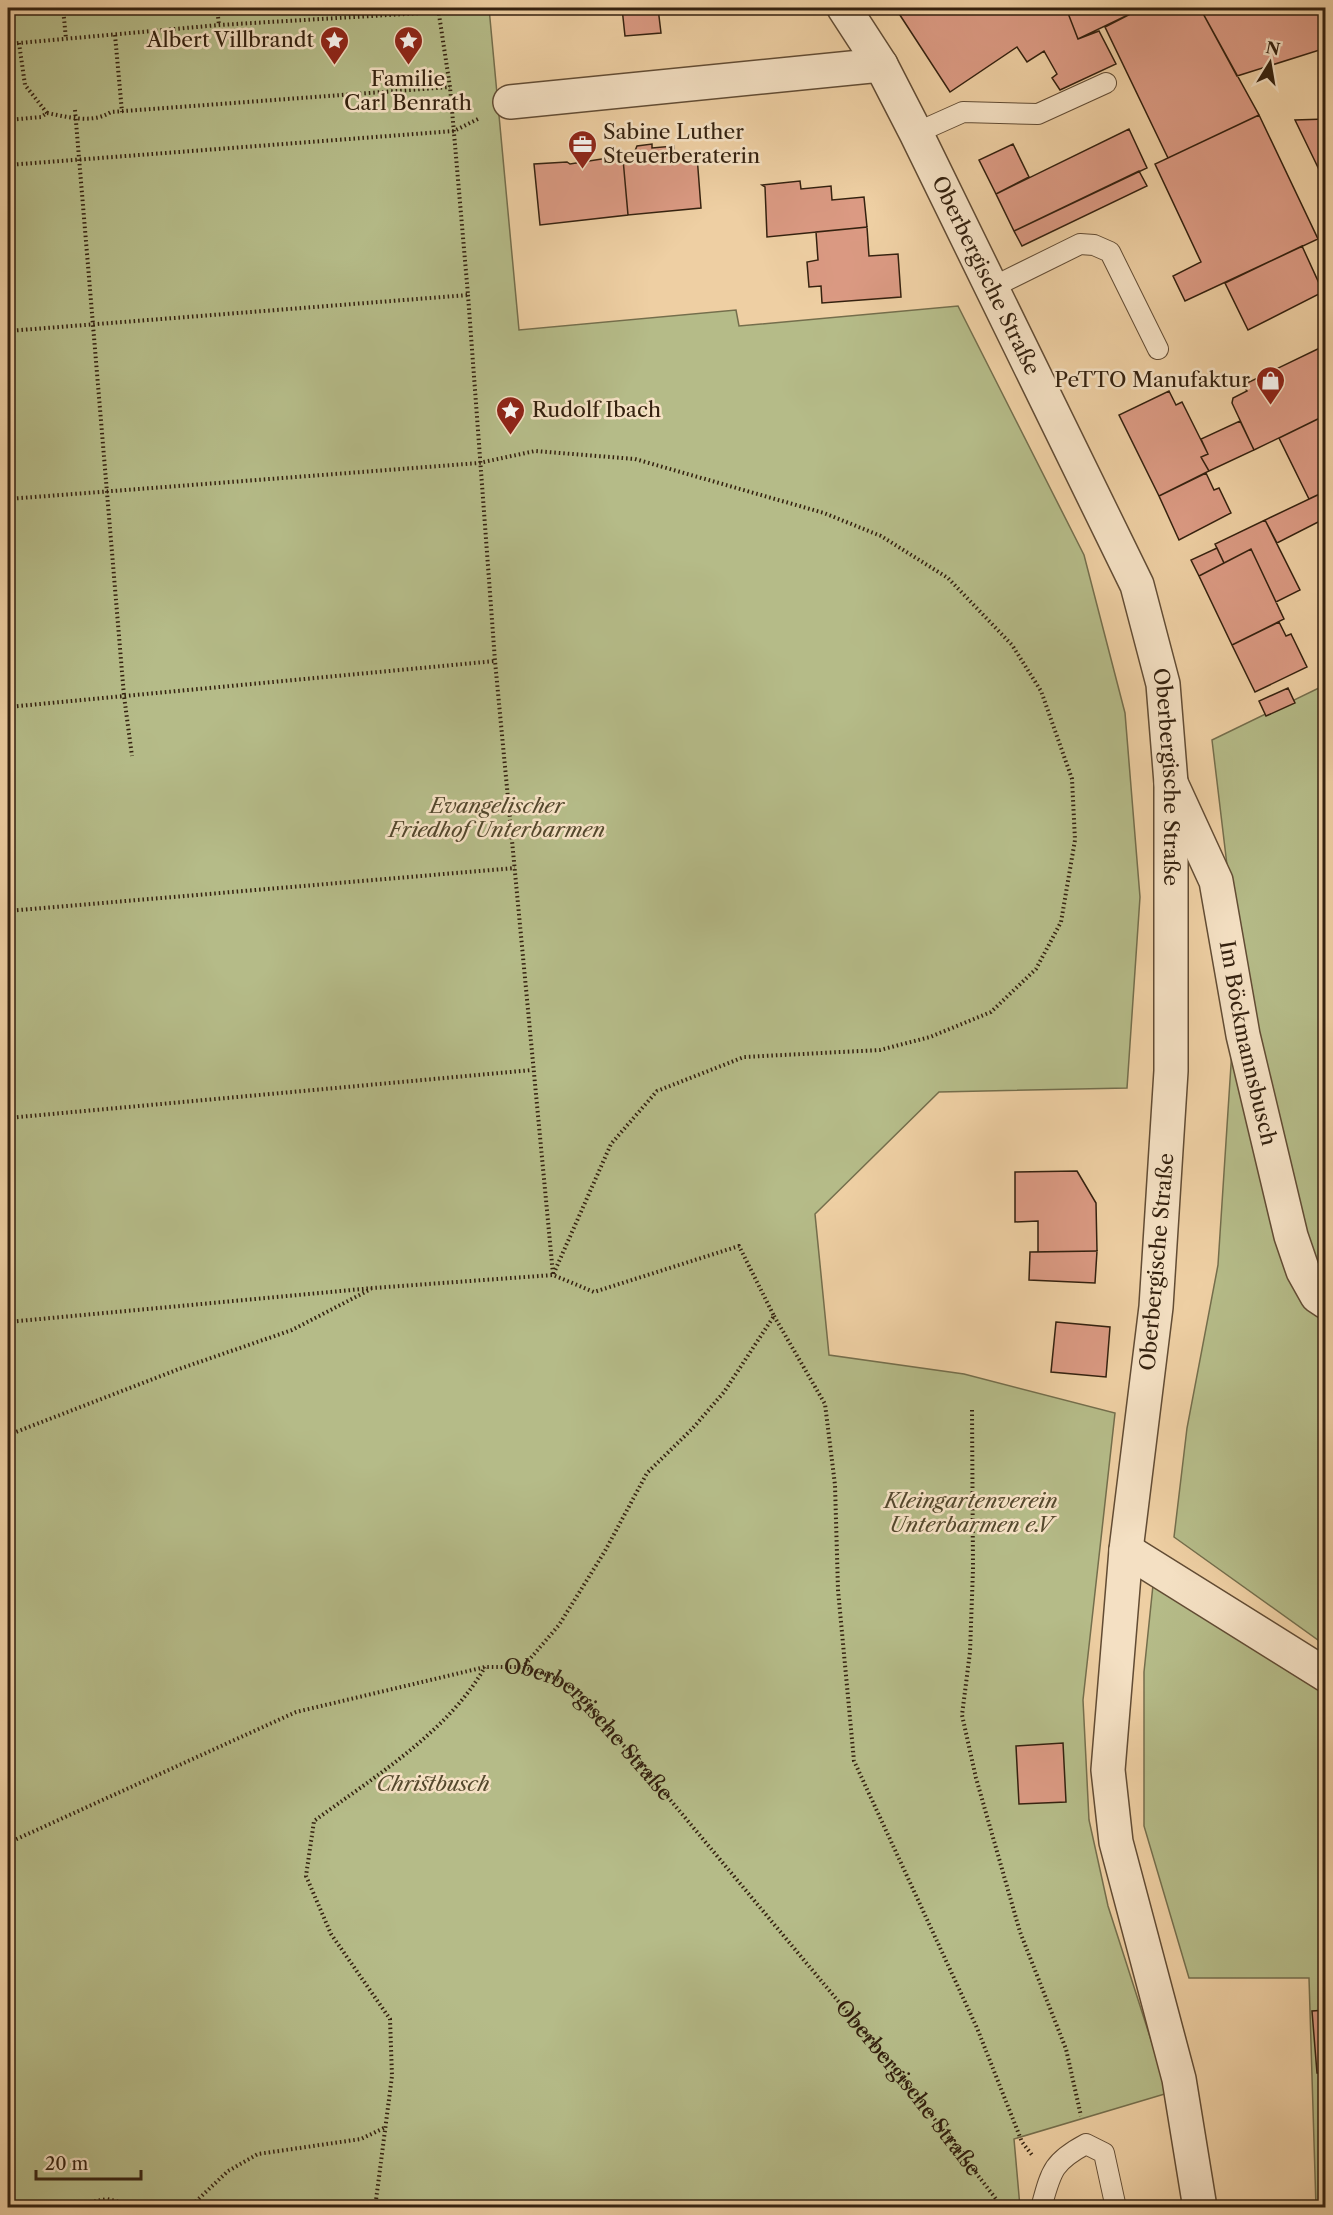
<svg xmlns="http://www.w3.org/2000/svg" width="1333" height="2215" viewBox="0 0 1333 2215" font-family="'Libre Caslon Text',serif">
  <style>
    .green { fill: #b5bb88; stroke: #746e4c; stroke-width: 1.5 }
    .building { fill: #db9a83; stroke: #34210f; stroke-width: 1.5 }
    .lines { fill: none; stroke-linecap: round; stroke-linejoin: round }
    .service-casing { stroke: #624c34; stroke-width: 22 }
    .minor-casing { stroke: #624c34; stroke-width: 36 }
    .tertiary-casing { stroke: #624c34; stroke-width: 36 }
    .path { stroke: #34210f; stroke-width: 4; stroke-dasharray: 1.5 3; stroke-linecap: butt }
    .service { stroke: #f4e0c3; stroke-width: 20 }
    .minor { stroke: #f4e0c3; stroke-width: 33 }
    .tertiary { stroke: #f4e0c3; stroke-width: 33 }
    .labels { text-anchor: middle; stroke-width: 5; stroke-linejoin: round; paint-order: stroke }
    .poi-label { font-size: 21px; fill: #34210f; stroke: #f4e0c3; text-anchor: end }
    .street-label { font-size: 21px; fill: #34210f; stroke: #f4e0c3 }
    .park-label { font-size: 21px; font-style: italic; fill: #54482d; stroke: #f4e0c3 }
  </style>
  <rect width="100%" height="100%" fill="#eecfa3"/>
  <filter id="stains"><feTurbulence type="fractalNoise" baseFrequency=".00333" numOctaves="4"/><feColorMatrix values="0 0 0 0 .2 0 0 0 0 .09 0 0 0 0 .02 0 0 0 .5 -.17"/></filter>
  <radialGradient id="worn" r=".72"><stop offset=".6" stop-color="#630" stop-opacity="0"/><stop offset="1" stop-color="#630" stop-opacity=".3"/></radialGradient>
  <path class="green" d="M8,8H489L519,330L736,310L739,326L958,306L1084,555L1125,713L1140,897L1127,1088L939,1092L815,1214L829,1355L964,1374L1115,1413L1083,1700L1089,1820L1108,1906L1168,2093L1014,2139L1020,2207L8,2208Z
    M1325,685V1645L1174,1537L1187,1428L1218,1265L1238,957L1212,740Z
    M1153,1585L1306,1682L1325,1691V2207H1316L1309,1978H1189L1144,1826V1672Z"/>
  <path class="building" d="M622,8H658L661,33L625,36Z
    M897,8H1066L1078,39L1099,31L1116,64L1060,90L1052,78L1057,74L1044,51L1027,62L1017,47L950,92L896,9Z
    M1066,8H1127L1130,14L1078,39Z
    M1142,8H1200L1259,115L1168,158L1105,27Z
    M1200,8H1326V48L1237,76Z
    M1259,115L1318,239L1185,301L1173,276L1201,262L1155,164Z
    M1326,119V184L1295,120Z
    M1129,129L1147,168L1014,231L996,194Z
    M652,144V148L674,146L675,157L697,156L701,208L628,215L623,159L632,158L637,146Z
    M1013,144L1029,177L996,194L979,160Z
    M608,158L623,159L628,215L540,225L534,164L567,162L570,164Z
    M1139,171L1147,186L1022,246L1014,231Z
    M800,181L801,189L831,186L832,200L864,197L867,227L767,237L765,187L762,185Z
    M867,227L869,256L898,254L901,297L822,303L821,286L809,287L807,262L818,260L816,232Z
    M1302,246L1323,292L1248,330L1225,283Z
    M1326,345V415L1254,450L1232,403L1233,398L1247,391L1243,385Z
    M1169,391L1176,405L1182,402L1208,454L1201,457L1209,471L1159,496L1119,415Z
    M1326,415V491L1309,499L1279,438Z
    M1240,421L1254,450L1209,471L1201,457L1208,454L1201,439Z
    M1206,473L1214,490L1219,488L1231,513L1179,540L1159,496Z
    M1326,491V518L1277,543L1265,520Z
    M1265,520L1300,590L1276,602L1251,549L1224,563L1215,544Z
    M1217,548L1224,563L1199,576L1191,560Z
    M1251,549L1284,619L1232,645L1199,576Z
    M1279,622L1286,636L1291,634L1307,667L1255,692L1232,645Z
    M1288,688L1295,703L1266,716L1259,701Z
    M1077,1171L1096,1203L1097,1251L1038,1252V1221L1015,1222V1172Z
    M1097,1251L1095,1283L1029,1280L1030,1252Z
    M1056,1322L1110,1327L1106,1377L1051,1372Z
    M1063,1743L1066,1802L1019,1804L1016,1746Z
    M1326,2010V2073H1317L1312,2011Z"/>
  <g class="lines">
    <defs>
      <path id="service" d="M916,133L963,112L1038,114L1106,83
        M993,287L1080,244L1094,245L1110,252L1158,349
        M1041,2208C1051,2172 1052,2162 1086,2144L1104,2153L1116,2208"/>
      <g id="minor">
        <path d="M510,102L881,65"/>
        <path id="s2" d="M1171,783L1216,881L1243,1035L1291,1236L1303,1271L1317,1296L1326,1302"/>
        <path d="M1126,1550L1326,1675"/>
      </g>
      <g id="tertiary">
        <path id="s3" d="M844,8L881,65L916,133L1137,585L1163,684L1171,783V1071L1156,1307L1126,1550L1108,1770L1116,1842L1179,2079L1200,2208"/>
      </g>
    </defs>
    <use href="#service" class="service-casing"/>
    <use href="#minor" class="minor-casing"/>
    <use href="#tertiary" class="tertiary-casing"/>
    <g class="path">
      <path d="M63,8L66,39"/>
      <path d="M217,8L219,25"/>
      <path d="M115,35L122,112"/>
      <path d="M19,43L25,85L47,113"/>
      <path d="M8,44L219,25L439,12"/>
      <path d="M75,110L124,696L132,756"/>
      <path d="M8,120L41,117L47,113C68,117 92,124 111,112L450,87"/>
      <path d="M8,165L454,131L480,118"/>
      <path d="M468,295L495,661L553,1274"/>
      <path d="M8,331L468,295L450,87L438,8"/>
      <path d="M8,499L479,463L535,451L635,459L824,513L881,536L948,578L1012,645L1041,691L1072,779L1075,840L1061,922L1036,969L991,1012L930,1037L880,1050L744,1057L657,1091L611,1144L553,1275"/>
      <path d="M8,707L495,661"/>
      <path d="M8,911L515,868"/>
      <path d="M8,1118L532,1070"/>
      <path d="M1321,1209L1326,1195"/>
      <path d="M774,1316L825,1404L835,1485L838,1590L854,1761L977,2028L1022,2142L1032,2155"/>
      <path d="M8,1322L373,1288L553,1275L594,1292L739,1246L774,1316L724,1392L693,1428L647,1473L605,1551L559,1625L523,1667"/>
      <path d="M972,1410L973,1569L970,1652L962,1715L976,1778L1020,1932L1066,2049L1081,2116"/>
      <path d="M8,1435L179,1369L292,1330L371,1289"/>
      <path id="s1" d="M8,1843L296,1712L485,1667H523L555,1678L575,1690L652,1778L909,2086L1003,2208"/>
      <path d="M59,2208L107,2199L147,2208"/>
      <path d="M189,2208L228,2171L258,2154L361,2139L384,2128"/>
      <path d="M375,2208L392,2076L390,2019L331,1934L306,1876L314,1821C374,1777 448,1732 485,1667"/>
    </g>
    <use href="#service" class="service"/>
    <use href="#minor" class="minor"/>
    <use href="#tertiary" class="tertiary"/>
  </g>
  <defs>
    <symbol id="sight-pin" viewBox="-11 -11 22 30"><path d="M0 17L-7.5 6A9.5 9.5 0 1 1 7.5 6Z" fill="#8f2418" stroke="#f4e0c3"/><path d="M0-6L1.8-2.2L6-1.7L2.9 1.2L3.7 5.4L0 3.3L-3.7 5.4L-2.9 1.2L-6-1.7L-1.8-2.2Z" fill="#fff"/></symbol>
    <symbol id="office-pin" viewBox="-11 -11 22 30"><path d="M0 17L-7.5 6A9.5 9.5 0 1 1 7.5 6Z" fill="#8f2418" stroke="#f4e0c3"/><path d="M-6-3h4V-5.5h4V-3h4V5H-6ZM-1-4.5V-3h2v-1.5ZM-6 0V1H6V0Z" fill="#fff"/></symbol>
    <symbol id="shop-pin" viewBox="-11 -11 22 30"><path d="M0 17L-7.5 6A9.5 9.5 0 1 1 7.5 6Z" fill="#8f2418" stroke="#f4e0c3"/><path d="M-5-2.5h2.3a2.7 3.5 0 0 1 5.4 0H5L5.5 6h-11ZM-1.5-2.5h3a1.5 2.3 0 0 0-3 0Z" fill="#fff"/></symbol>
  </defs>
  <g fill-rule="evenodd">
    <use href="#sight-pin" x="318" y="24" width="33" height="45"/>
    <use href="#sight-pin" x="392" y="24" width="33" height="45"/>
    <use href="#office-pin" x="566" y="128" width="33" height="45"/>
    <use href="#shop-pin" x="1254" y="364" width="33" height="45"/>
    <use href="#sight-pin" x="494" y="394" width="33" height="45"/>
  </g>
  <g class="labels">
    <g class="poi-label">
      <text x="314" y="47">Albert Villbrandt</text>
      <text x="408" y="86" text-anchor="middle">Familie<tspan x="408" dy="24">Carl Benrath</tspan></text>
      <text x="603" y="139" text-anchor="start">Sabine Luther<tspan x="603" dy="24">Steuerberaterin</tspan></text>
      <text x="1250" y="387">PeTTO Manufaktur</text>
      <text x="532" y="417" text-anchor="start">Rudolf Ibach</text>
    </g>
    <g class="street-label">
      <text dy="7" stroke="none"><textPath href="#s3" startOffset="303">Oberbergische Straße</textPath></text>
      <text dy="7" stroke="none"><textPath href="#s3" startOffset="843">Oberbergische Straße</textPath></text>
      <text dy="7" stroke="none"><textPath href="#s2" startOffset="273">Im Böckmannsbusch</textPath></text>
      <text transform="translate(1157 1262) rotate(-85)" y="7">Oberbergische Straße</text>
      <text dy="7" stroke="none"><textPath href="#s1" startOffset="639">Oberbergische Straße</textPath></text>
      <text dy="7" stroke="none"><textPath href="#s1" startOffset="1125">Oberbergische Straße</textPath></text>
    </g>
    <g class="park-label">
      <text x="497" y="813">Evangelischer<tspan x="497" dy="24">Friedhof Unterbarmen</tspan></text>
      <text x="971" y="1508">Kleingartenverein<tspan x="971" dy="24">Unterbarmen e.V</tspan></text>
      <text x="433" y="1791">Christbusch</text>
    </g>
  </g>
  <rect width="1333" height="2215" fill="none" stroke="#eecfa3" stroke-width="30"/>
  <rect x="9" y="9" width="1315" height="2197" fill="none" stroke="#34210f" stroke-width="3"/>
  <rect x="15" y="15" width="1303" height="2185" fill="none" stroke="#34210f" stroke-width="1.5"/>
  <g transform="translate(1270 63) rotate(11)" stroke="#f4e0c3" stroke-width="4.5" paint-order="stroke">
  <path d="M0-4.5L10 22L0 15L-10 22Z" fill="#34210f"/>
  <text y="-9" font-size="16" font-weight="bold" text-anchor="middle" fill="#34210f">N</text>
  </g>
  <path d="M36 2170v9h105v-9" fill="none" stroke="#34210f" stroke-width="3"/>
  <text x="45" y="2170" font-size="18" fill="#34210f" stroke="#f4e0c3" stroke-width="4.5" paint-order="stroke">20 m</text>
  <rect width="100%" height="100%" filter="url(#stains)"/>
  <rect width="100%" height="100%" fill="url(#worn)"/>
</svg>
